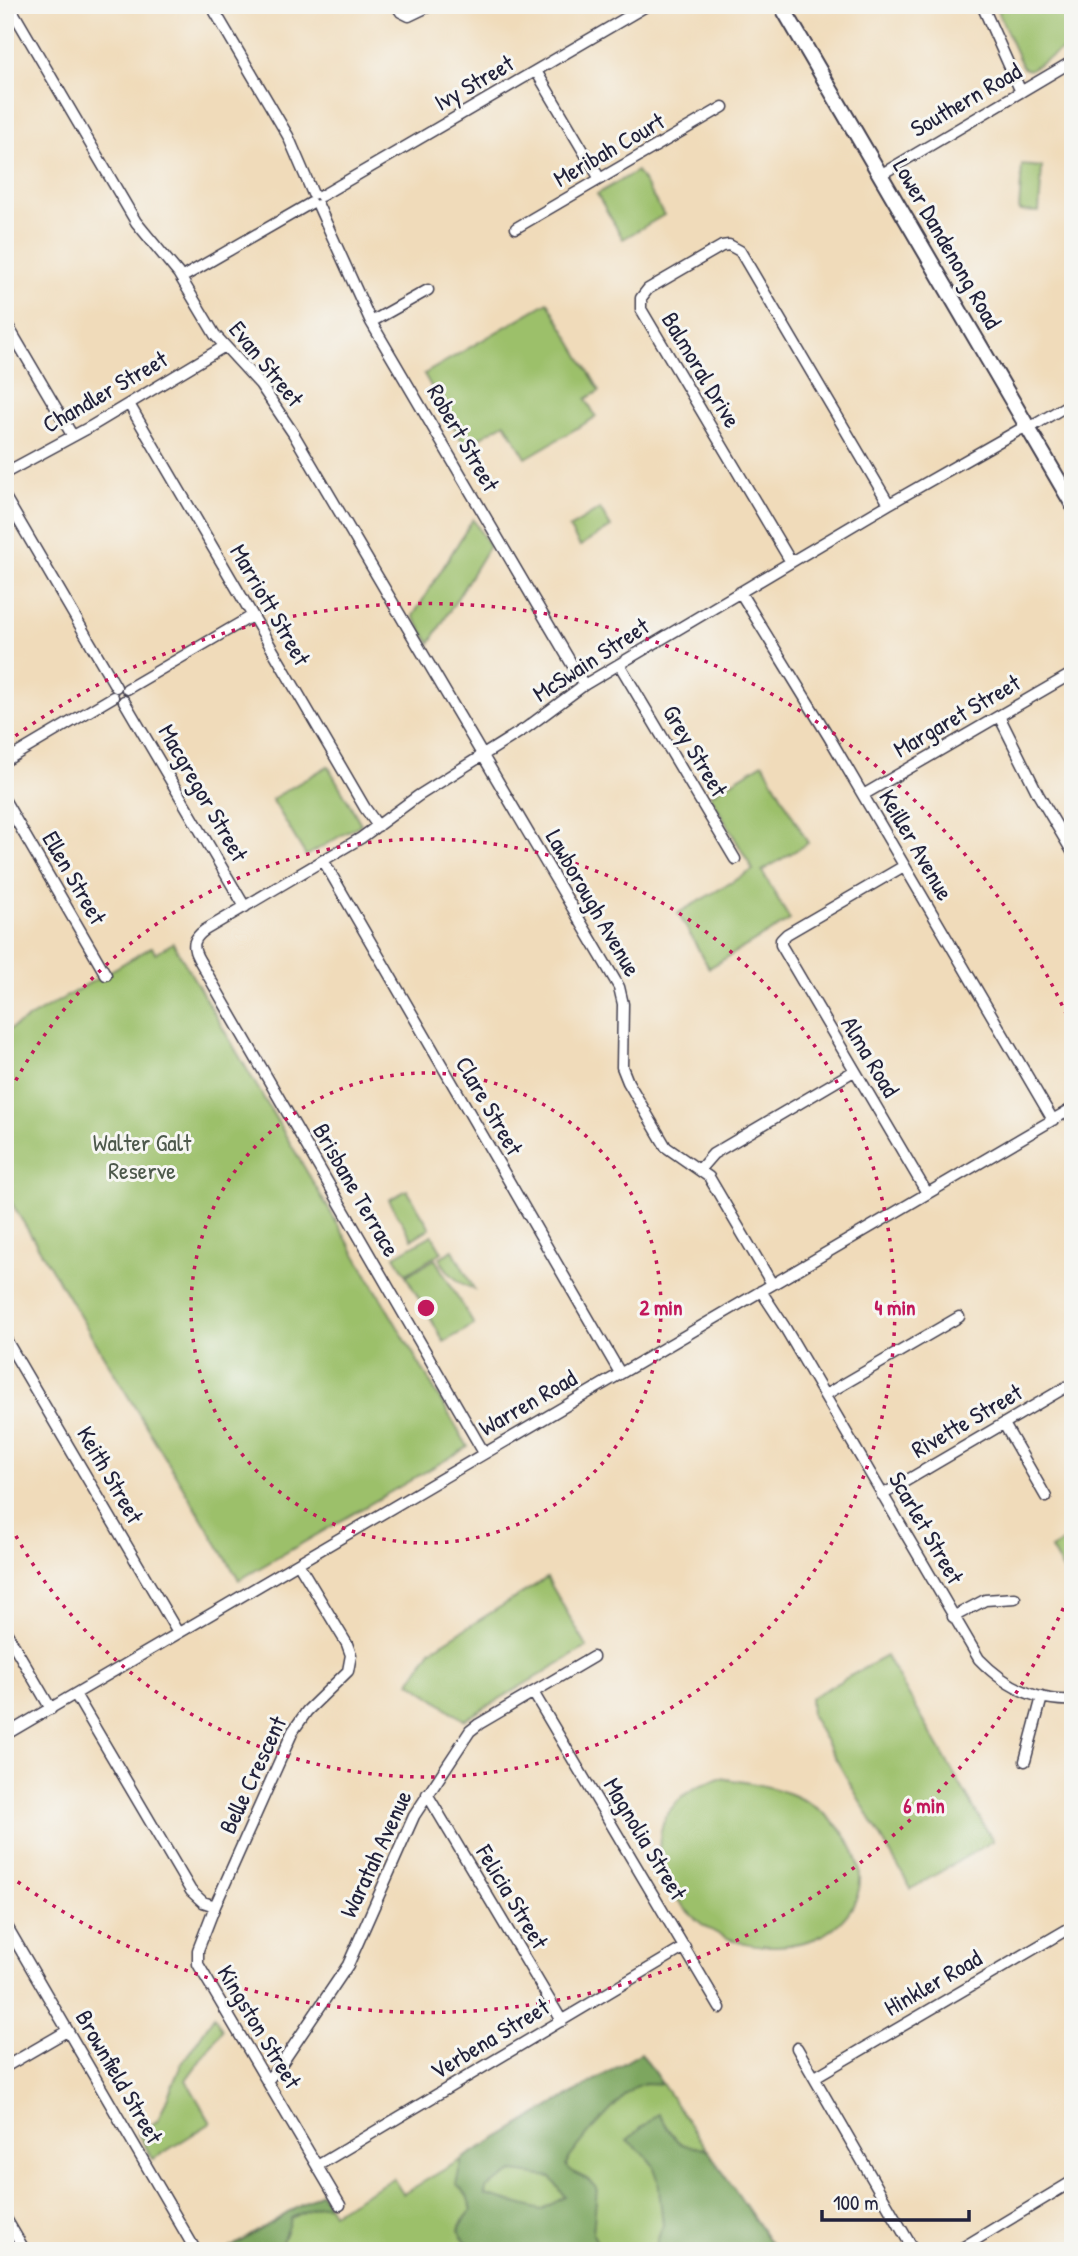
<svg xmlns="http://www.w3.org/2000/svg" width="1078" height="2256" viewBox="0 0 1078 2256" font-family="'Patrick Hand',sans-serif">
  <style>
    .green { fill: #9cc06b; stroke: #5f7153; stroke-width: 2 }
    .forest { fill: #7da65f; stroke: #50644d; stroke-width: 2; fill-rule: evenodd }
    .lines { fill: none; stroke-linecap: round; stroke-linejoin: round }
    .minor-casing { stroke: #413e4e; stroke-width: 13 }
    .highway-casing { stroke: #413e4e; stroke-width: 18 }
    .minor { stroke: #fff; stroke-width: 10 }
    .highway { stroke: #fff; stroke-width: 14 }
    .ring { fill: none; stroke: #c2185b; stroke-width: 3.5; stroke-dasharray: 3.5 7 }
    .labels { text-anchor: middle; stroke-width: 6; stroke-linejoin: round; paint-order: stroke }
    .street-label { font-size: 24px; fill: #22223b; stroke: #f6f6f2 }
    .park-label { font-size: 24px; fill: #4d594c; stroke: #f6f6f2 }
    .centre { fill: #c2185b; stroke: #f6f6f2; stroke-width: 3.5 }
    .ring-label { font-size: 21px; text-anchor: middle; font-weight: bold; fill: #c2185b; stroke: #f6f6f2; stroke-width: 6; stroke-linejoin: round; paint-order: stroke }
  </style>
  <rect width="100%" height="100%" fill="#f6f6f2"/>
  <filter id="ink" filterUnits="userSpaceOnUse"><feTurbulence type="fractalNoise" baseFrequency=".0143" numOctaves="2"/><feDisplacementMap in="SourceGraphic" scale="14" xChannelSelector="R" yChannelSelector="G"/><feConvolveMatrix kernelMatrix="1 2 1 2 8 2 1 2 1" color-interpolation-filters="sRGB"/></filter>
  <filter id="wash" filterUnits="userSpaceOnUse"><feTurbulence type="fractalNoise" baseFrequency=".00686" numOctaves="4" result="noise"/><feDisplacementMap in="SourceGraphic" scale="28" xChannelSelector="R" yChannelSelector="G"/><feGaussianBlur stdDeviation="1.57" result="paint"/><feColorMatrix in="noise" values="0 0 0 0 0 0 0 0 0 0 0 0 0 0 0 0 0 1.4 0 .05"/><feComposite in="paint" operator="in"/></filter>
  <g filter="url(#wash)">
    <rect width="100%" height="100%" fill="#f0dbba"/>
    <path class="green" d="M995,5H1073V44L1029,70L1023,68Z
      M1022,165L1042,167L1039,212L1019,211Z
      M637,171L664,215L623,239L597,194Z
      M548,302L600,391L586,399L596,417L526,458L505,423L465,446L424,374Z
      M600,509L611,527L580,546L569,528Z
      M473,519L489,546L430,643L413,616Z
      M763,763L808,843L762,871L790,920L709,968L678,913L753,870L710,795Z
      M328,766L361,824L306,856L272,799Z
      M173,943L468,1447L239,1580L5,1192V1032L152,947L155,953Z
      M407,1190L430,1228L412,1239L389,1200Z
      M432,1235L442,1252L406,1274L395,1256Z
      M453,1250L474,1289C457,1283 448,1273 439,1258Z
      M435,1259L474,1325L444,1342L406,1276Z
      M1073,1536V1588L1051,1549Z
      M547,1578L587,1647L464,1720L410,1682L431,1650Z
      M886,1656L993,1841L911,1889L811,1716L810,1698Z
      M720,1778C746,1782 773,1786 797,1797C857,1824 890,1894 823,1935C808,1943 793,1945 777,1946C751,1947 723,1940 702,1924C656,1891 638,1820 695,1788C703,1784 712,1781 720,1778Z
      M214,2016L222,2030L186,2080L211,2123L153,2159L138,2134L158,2120L181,2065Z
      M641,2053L776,2251H225L321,2193L333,2213L393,2178L403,2194Z"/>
    <path class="forest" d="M641,2053L662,2084L645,2083L635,2087L625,2095L589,2133L568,2160L566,2165C574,2177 588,2175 597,2188L593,2234L601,2251H478C456,2232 452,2233 472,2210L467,2196L456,2184L462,2159ZM513,2172L551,2177L565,2197L541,2210L485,2195L486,2188Z
      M658,2114C665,2123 674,2142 685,2145C694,2148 698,2146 708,2150L776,2251H657L655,2247L663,2225L658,2179L653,2165L644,2154L627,2140Z
      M321,2193L328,2205H319L291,2218L280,2247L274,2251H225Z"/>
  </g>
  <g filter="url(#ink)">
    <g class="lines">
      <defs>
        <path id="minor" d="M9,5L136,222L178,273L215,335L260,384L293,433L619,987L623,1004L622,1067L628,1082L666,1147L709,1177L772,1284
          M211,5L288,136L313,194
          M396,5L401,12L409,16L432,5
          M982,5L1021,92
          M536,71L600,179
          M880,175L1073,61
          M321,196L648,5
          M318,205L371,322L584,685
          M516,228L723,107
          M181,278L311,203
          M5,321L72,435
          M371,322L428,290
          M129,404L365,808L378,826
          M5,473L90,427L225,346
          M5,497L116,687
          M791,562L641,309V298L648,289L722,246L729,245L740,251L889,504
          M740,592L829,737L1053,1120
          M619,664L735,859
          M127,689L252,616
          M124,701L245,907
          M999,716L1038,794L1073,853
          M5,761L113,697
          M863,795L1073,673
          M5,801L106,975
          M323,860L620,1373
          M904,866L787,934L781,940V945L927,1193
          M700,1169L713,1154L854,1071
          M761,1291L784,1326L979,1659C1004,1685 1036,1702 1073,1700
          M5,1338L178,1633
          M825,1395L959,1317
          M1004,1424L1046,1497
          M484,1453L198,958C191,945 194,938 205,930L361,838L418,796L526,728L584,685L889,504L1019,430L1036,424L1073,402
          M882,1495L1073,1383
          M953,1617L985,1600L1015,1598
          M5,1630L51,1709
          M533,1692L720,2008
          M75,1694L191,1891L203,1902L215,1906L198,1950V1964L340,2205
          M5,1735L1073,1108
          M1025,1761L1042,1697
          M427,1794L562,2021
          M215,1906L293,1731L307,1711L348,1671L351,1655L347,1644L298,1563
          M5,1923L196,2251
          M797,2048L914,2251
          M5,2067L67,2031
          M815,2077L1073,1926
          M267,2081L282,2063L348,1965L414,1816L470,1731L479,1724L593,1657
          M317,2166L685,1947
          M5,2217L25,2251
          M957,2251L1073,2181"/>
        <path id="highway" d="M781,5L1073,505"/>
      </defs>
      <use href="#minor" class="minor-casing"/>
      <use href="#highway" class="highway-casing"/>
      <use href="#minor" class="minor"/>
      <use href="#highway" class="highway"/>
    </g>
  </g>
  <g class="ring">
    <circle cx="426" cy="1308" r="235"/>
    <path d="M6 1099A469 469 0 1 1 6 1517"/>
    <path d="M1072 1589A704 704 0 0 1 7 1874M7 742A704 704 0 0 1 1072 1027"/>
  </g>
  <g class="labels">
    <g class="street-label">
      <text transform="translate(474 83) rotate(-30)" y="8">Ivy Street</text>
      <text transform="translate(966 100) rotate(-30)" y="8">Southern Road</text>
      <text transform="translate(609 150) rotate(-30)" y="8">Meribah Court</text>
      <text transform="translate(947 244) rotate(60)" y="8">Lower Dandenong Road</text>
      <text transform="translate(266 364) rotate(51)" y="8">Evan Street</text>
      <text transform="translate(701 370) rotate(59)" y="8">Balmoral Drive</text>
      <text transform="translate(105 392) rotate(-30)" y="8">Chandler Street</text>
      <text transform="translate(463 438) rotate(60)" y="8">Robert Street</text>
      <text transform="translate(270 605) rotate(60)" y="8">Marriott Street</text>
      <text transform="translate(591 660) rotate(-33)" y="8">McSwain Street</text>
      <text transform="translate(957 716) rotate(-30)" y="8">Margaret Street</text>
      <text transform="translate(695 751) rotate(59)" y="8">Grey Street</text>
      <text transform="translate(203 793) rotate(60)" y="8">Macgregor Street</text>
      <text transform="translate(916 845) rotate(60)" y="8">Keiller Avenue</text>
      <text transform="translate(74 878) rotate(60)" y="8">Ellen Street</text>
      <text transform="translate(593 903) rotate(60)" y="8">Lawborough Avenue</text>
      <text transform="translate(870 1057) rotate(59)" y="8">Alma Road</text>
      <text transform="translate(489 1106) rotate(60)" y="8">Clare Street</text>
      <text transform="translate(356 1190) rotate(60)" y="8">Brisbane Terrace</text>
      <text transform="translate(528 1403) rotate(-30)" y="8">Warren Road</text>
      <text transform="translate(967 1421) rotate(-30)" y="8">Rivette Street</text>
      <text transform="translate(110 1475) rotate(60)" y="8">Keith Street</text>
      <text transform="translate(926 1528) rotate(60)" y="8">Scarlet Street</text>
      <text transform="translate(253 1775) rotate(-65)" y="8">Belle Crescent</text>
      <text transform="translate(645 1839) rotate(59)" y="8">Magnolia Street</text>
      <text transform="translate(376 1854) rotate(-65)" y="8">Waratah Avenue</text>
      <text transform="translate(512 1897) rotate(59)" y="8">Felicia Street</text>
      <text transform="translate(933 1983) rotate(-30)" y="8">Hinkler Road</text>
      <text transform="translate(259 2027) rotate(59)" y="8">Kingston Street</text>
      <text transform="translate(490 2039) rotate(-31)" y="8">Verbena Street</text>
      <text transform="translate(119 2077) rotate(60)" y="8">Brownfield Street</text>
    </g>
    <g class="park-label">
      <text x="142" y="1151">Walter Galt<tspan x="142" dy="28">Reserve</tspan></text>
    </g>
  </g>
  <circle cx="426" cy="1308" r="10" class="centre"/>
  <g class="ring-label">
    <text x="661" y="1315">2 min</text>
    <text x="895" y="1315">4 min</text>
    <text x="924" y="1813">6 min</text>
  </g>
  <rect width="1078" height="2256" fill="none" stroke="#f6f6f2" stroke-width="28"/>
  <path d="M822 2210v10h147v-10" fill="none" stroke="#22223b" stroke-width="3.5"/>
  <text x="833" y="2210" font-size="21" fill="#22223b" stroke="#f6f6f2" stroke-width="5" paint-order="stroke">100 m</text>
</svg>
